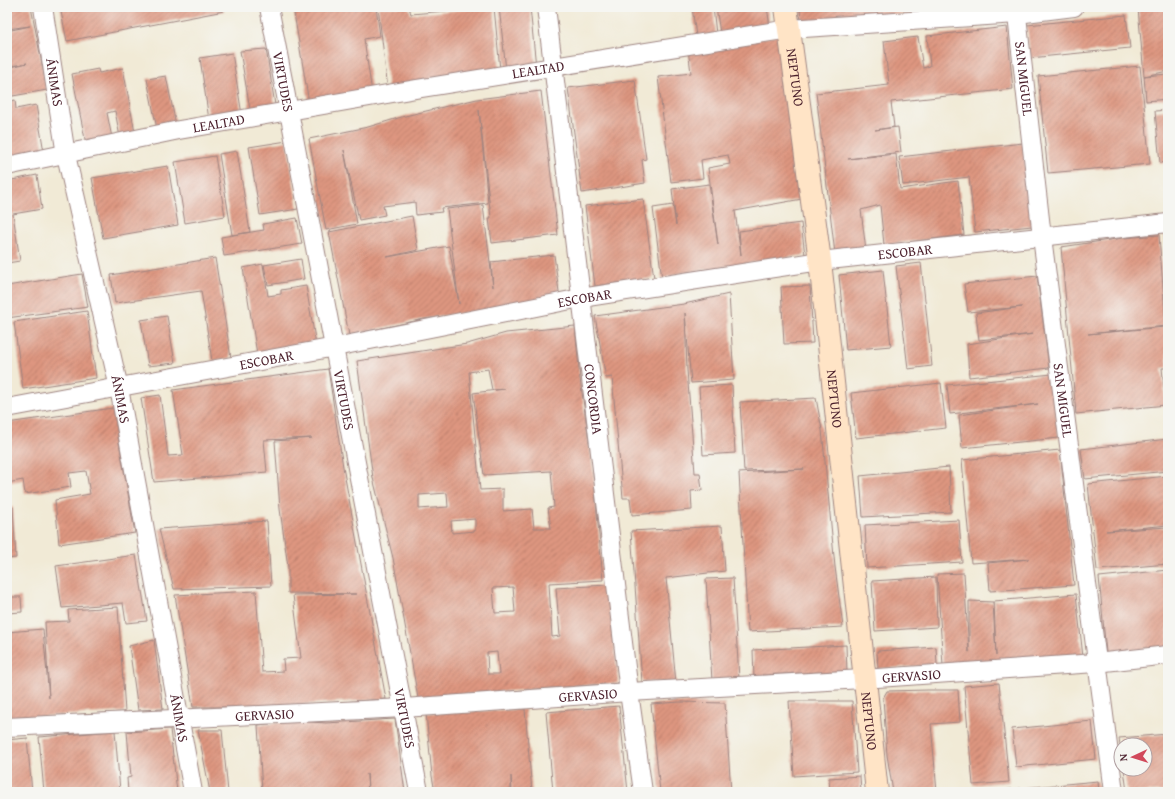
<svg xmlns="http://www.w3.org/2000/svg" width="1175" height="799" viewBox="0 0 1175 799" font-family="'Gentium Book Plus',serif">
  <style>
    .building { fill: url(#building-hatch); fill-rule: evenodd }
    .lines { fill: none; stroke-linecap: round; stroke-linejoin: round }
    .street-casing { stroke: #9e8480; stroke-width: 20 }
    .secondary-casing { stroke: #9e8480; stroke-width: 24 }
    .street { stroke: #fff; stroke-width: 18 }
    .secondary { stroke: #ffe4c6; stroke-width: 22 }
    .labels { text-anchor: middle; stroke-width: 3.5; stroke-linejoin: round; paint-order: stroke }
    .street-label { font-size: 14px; fill: #4a1f2b; stroke: #f6f6f2 }
  </style>
  <defs>
    <pattern id="building-hatch" width="6" height="6" patternUnits="userSpaceOnUse"><rect width="6" height="6" fill="#de9680"/><path d="M-1 1l2-2M0 6l6-6M5 7l2-2" fill="none" stroke="#b67a69"/></pattern>
  </defs>
  <rect width="100%" height="100%" fill="#f6f6f2"/>
  <filter id="ink" filterUnits="userSpaceOnUse"><feTurbulence type="fractalNoise" baseFrequency=".025" numOctaves="2"/><feDisplacementMap in="SourceGraphic" scale="8" xChannelSelector="R" yChannelSelector="G"/><feConvolveMatrix kernelMatrix="1 2 1 2 8 2 1 2 1" color-interpolation-filters="sRGB"/></filter>
  <filter id="wash" filterUnits="userSpaceOnUse"><feTurbulence type="fractalNoise" baseFrequency=".012" numOctaves="4" result="noise"/><feDisplacementMap in="SourceGraphic" scale="16" xChannelSelector="R" yChannelSelector="G"/><feGaussianBlur stdDeviation="0.9" result="paint"/><feColorMatrix in="noise" values="0 0 0 0 0 0 0 0 0 0 0 0 0 0 0 0 0 1.4 0 .05"/><feComposite in="paint" operator="in"/></filter>
  <g filter="url(#wash)">
    <rect width="100%" height="100%" fill="#f1ead6"/>
    <g id="blocks">
      <path class="building" d="M7,7H31L47,90L7,97V68L27,63L7,67V31L30,26L7,29Z
        M60,7H223L224,11L67,41Z
        M293,7H376L380,36L364,39L372,93L309,103Z
        M378,7H409L411,14L494,7L500,70L440,76L388,89Z
        M499,7H530L536,67L506,70Z
        M692,7H713L716,34L696,36Z
        M716,7H767L770,27L720,33Z
        M800,7H980V8L801,23Z
        M1157,7H1168V71L1144,76L1168,74V99L1146,101L1144,76L1138,8Z
        M1126,15L1130,48L1030,58L1027,25Z
        M1007,27L1013,89L891,102L894,127L875,130L898,127L901,152L848,159L896,154L900,189L958,181L964,235L884,245L880,205L861,210L866,251L835,254L816,93L889,85L884,41L918,37L923,68L930,66L927,36Z
        M780,35L802,199L735,211L741,255L739,231L801,223L805,255L682,273L662,279L653,208L673,205L676,225L672,189L709,184L718,245L708,168L730,164L728,155L701,160L703,178L671,182L658,77L691,73L688,49Z
        M266,49L276,111L251,115L240,51Z
        M232,53L242,115L209,120L200,58Z
        M1140,66L1150,164L1048,173L1038,76Z
        M123,68L135,133L120,137L115,111L107,113L113,143L87,149L72,74L98,69L99,73Z
        M166,76L176,125L157,129L147,79Z
        M635,80L646,159L642,160L645,183L582,193L568,88Z
        M541,91L558,235L492,243L489,218H491L479,110L488,203L441,208L442,212L416,215L415,202L383,206L385,215L359,220L344,150L357,224L326,230L309,139L368,127L405,116L477,99Z
        M15,100L16,109L36,105L44,152L7,159V102Z
        M1168,110V162L1160,163L1155,111Z
        M287,141L298,209L260,215L249,147Z
        M1023,143L1032,226L975,232L969,177L903,185L899,157Z
        M237,151L250,232L232,235L219,154Z
        M215,156L225,216L185,223L175,162Z
        M168,166L178,225L103,238L92,178Z
        M37,175L42,209L13,214L20,261L7,263V181Z
        M643,199L654,278L595,286L585,206Z
        M483,205L493,287L491,262L554,255L560,299L424,319L349,335L329,232L412,216L418,250L387,257L449,246L459,304L447,209Z
        M297,218L302,244L224,256L221,237L264,230L263,224Z
        M1164,229H1168V265H1167Z
        M1159,235L1166,326L1088,334L1165,327L1168,368H1162L1166,405L1076,414L1061,247L1123,238Z
        M215,258L231,358L212,361L201,291L115,303L111,275Z
        M301,259L304,279L268,285L264,265Z
        M921,263L932,366L908,369L896,266Z
        M263,264L268,296L281,294V290L306,286L316,345L257,354L243,268Z
        M883,270L891,346L846,350L839,275Z
        M82,274L88,307L7,318V286Z
        M1037,276L1049,368L969,377L967,344L1033,334L979,340L976,313L1022,307L968,312L964,284Z
        M810,286L813,343L784,344L781,287Z
        M729,294L734,380L691,383L685,313L687,370L695,473H700L702,490L691,491L692,510L632,515L630,498H623L612,377L606,378L595,316L684,304Z
        M87,311L96,378L23,389L14,322Z
        M167,316L175,363L148,366L141,320Z
        M575,326L580,379L593,468L603,580L549,583L552,637L560,636L556,588L607,585L619,683L418,698L393,558L373,478L357,361L467,344L506,333ZM488,369L492,390L505,389L473,393L484,475L551,471L554,507L548,508L551,528H534L532,509L503,511V489L480,490L469,372ZM447,493L448,507L419,509V495ZM475,519V531L452,533L451,521ZM513,587L515,612L495,613L493,588ZM497,652L499,674H488L487,653Z
        M328,369L343,467L386,699L265,707H193L175,595L256,591L262,672L284,671L283,659L301,658L293,595L356,594L288,593V567L280,509L275,441L312,438L264,440L267,472L154,482L141,398L160,395L168,456L183,455L173,390Z
        M1052,374L1059,438L962,448L959,415L1038,404L950,414L947,385Z
        M941,383L946,428L856,438L851,393Z
        M732,385L735,453L703,455L699,387Z
        M816,398L822,430L835,567L843,627L748,632L739,473L804,469L744,471L740,402Z
        M113,408L135,533L59,544L55,500L90,494L86,471L69,473L71,487L25,494L23,480L7,483V423Z
        M1168,439V471L1085,479L1081,449Z
        M1060,450L1074,585L990,591L988,563L1029,559L971,563L962,460Z
        M949,467L951,512L863,517L860,476Z
        M1168,476V525L1106,531L1168,527V564L1097,570L1088,484Z
        M7,507H13L16,558L7,559Z
        M959,520L962,562L867,568L865,525Z
        M267,521L271,586L174,589L159,529Z
        M722,526L725,571L666,578L676,683L642,682L631,531Z
        M136,555L147,621L126,623L123,603L62,608L56,566Z
        M1168,570V647L1106,653L1099,577Z
        M964,573L969,652V601L993,602L996,656L994,601L1076,594L1083,657L943,666L937,574Z
        M936,577L937,627L875,631L872,581Z
        M733,578L739,679L712,681L706,579Z
        M7,597H21L22,612L7,613Z
        M118,607L125,712L7,718V632L43,629L49,698L45,622L69,621L68,610Z
        M154,640L163,709L138,710L129,646Z
        M846,645L847,673L754,679L753,650Z
        M936,647L937,665L878,669L877,651Z
        M999,683L1009,782L973,785L964,686Z
        M928,690H958L960,722L931,724L937,792H893L887,755L883,698L887,691Z
        M789,701H852L857,772L794,776Z
        M680,702L725,703L731,792H660L651,704Z
        M619,706L628,792H553L546,712Z
        M525,709L532,792H512L511,776V792H435L432,776L426,713Z
        M395,719L405,792H368L367,774L368,792H262L258,725L294,721L326,723Z
        M1092,721L1096,759L1016,767L1012,729Z
        M170,729L177,792H128L127,778L131,777L127,732Z
        M198,730H222L228,792H210Z
        M115,731L120,791L44,792L39,737Z
        M1168,734V792H1127L1124,769H1145V745H1120L1119,738Z
        M27,738L32,792H7V740Z
        M860,776L861,792H830L829,778Z
        M1098,781L1099,792H991L990,791Z"/>
    </g>
  </g>
  <g filter="url(#ink)">
    <use href="#blocks" fill-opacity="0" stroke="#9e8480" stroke-width="1"/>
    <g class="lines">
      <defs>
        <g id="street">
          <path id="s1" d="M43,7L66,155L119,388L193,792"/>
          <path id="s2" d="M269,7L419,792"/>
          <path id="s3" d="M546,7L629,692L643,792"/>
          <path id="s4" d="M1016,7L1042,237L1114,792"/>
          <path id="s5" d="M7,166L179,130L416,89L789,29L1017,14L1074,7"/>
          <path id="s6" d="M7,408L335,347L581,298L820,261L1168,223"/>
          <path id="s7" d="M7,727L404,708L629,692L863,679L1096,663L1168,655"/>
        </g>
        <g id="secondary">
          <path id="s8" d="M786,7L820,261L877,792"/>
        </g>
      </defs>
      <use href="#street" class="street-casing"/>
      <use href="#secondary" class="secondary-casing"/>
      <use href="#street" class="street"/>
      <use href="#secondary" class="secondary"/>
    </g>
  </g>
  <g class="labels">
    <g class="street-label">
      <text dy="5" stroke="none"><textPath href="#s5" startOffset="540">LEALTAD</textPath></text>
      <text dy="5" stroke="none"><textPath href="#s8" startOffset="71">NEPTUNO</textPath></text>
      <text dy="5" stroke="none"><textPath href="#s4" startOffset="72">SAN MIGUEL</textPath></text>
      <text dy="5" stroke="none"><textPath href="#s2" startOffset="76">VIRTUDES</textPath></text>
      <text dy="5" stroke="none"><textPath href="#s1" startOffset="76">ÁNIMAS</textPath></text>
      <text dy="5" stroke="none"><textPath href="#s5" startOffset="216">LEALTAD</textPath></text>
      <text dy="5" stroke="none"><textPath href="#s6" startOffset="912">ESCOBAR</textPath></text>
      <text dy="5" stroke="none"><textPath href="#s6" startOffset="588">ESCOBAR</textPath></text>
      <text dy="5" stroke="none"><textPath href="#s6" startOffset="264">ESCOBAR</textPath></text>
      <text dy="5" stroke="none"><textPath href="#s1" startOffset="400">ÁNIMAS</textPath></text>
      <text dy="5" stroke="none"><textPath href="#s2" startOffset="400">VIRTUDES</textPath></text>
      <text dy="5" stroke="none"><textPath href="#s8" startOffset="395">NEPTUNO</textPath></text>
      <text dy="5" stroke="none"><textPath href="#s3" startOffset="395">CONCORDIA</textPath></text>
      <text dy="5" stroke="none"><textPath href="#s4" startOffset="396">SAN MIGUEL</textPath></text>
      <text dy="5" stroke="none"><textPath href="#s7" startOffset="906">GERVASIO</textPath></text>
      <text dy="5" stroke="none"><textPath href="#s7" startOffset="582">GERVASIO</textPath></text>
      <text dy="5" stroke="none"><textPath href="#s7" startOffset="258">GERVASIO</textPath></text>
      <text dy="5" stroke="none"><textPath href="#s1" startOffset="724">ÁNIMAS</textPath></text>
      <text dy="5" stroke="none"><textPath href="#s2" startOffset="724">VIRTUDES</textPath></text>
      <text dy="5" stroke="none"><textPath href="#s8" startOffset="719">NEPTUNO</textPath></text>
    </g>
  </g>
  <rect width="1175" height="799" fill="none" stroke="#f6f6f2" stroke-width="24"/>
  <g transform="translate(1133 757) rotate(266)"><circle r="19" fill="#f6f6f2" stroke="#b1a0a2"/>
  <path d="M0-3L7 15L0 10L-7 15Z" fill="#d1495b"/>
  <text y="-6" font-size="11" font-weight="bold" text-anchor="middle" fill="#4a1f2b">N</text>
  </g>
</svg>
